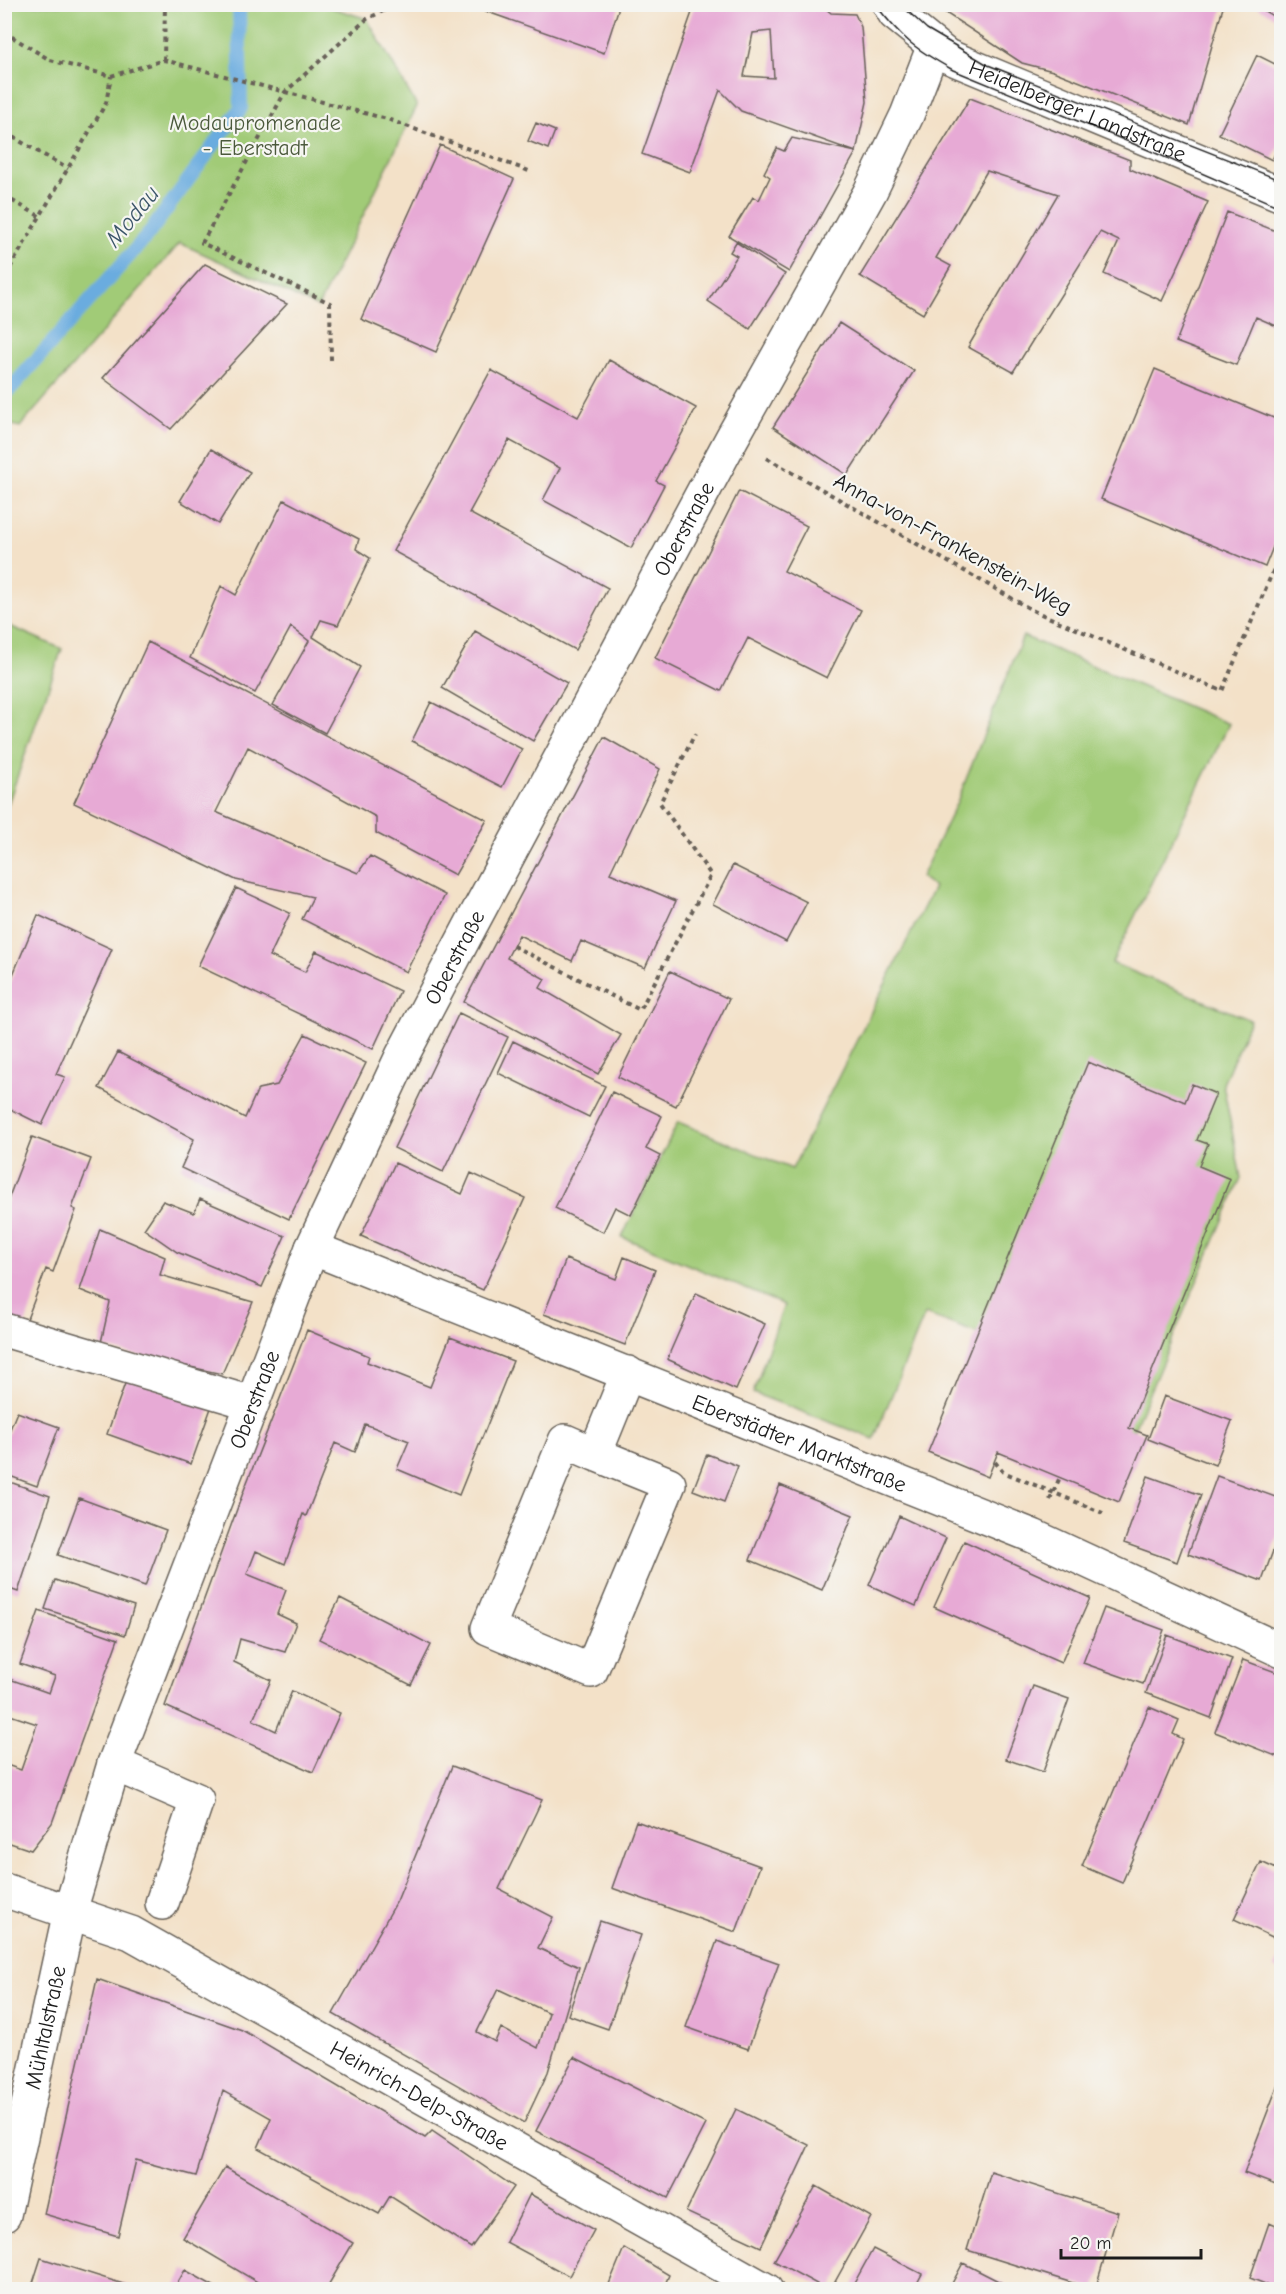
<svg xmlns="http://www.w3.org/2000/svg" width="1286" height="2294" viewBox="0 0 1286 2294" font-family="'Comic Neue',sans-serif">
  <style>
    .green { fill: #a1cb77; stroke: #5e744a; stroke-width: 1.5 }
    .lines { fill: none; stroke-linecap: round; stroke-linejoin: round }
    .stream { stroke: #6bacdf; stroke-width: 14 }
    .building { fill: #e7aad5; fill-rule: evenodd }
    .minor-casing { stroke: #676158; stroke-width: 36 }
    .path { stroke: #676158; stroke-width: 4; stroke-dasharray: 4.5 4.5; stroke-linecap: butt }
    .minor { stroke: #fff; stroke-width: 33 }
    .tram { stroke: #1c1c1c; stroke-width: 1.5 }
    .labels { text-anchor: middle; stroke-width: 4.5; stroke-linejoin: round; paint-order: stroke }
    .street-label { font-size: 22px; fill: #1c1c1c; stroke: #f6f6f2 }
    .park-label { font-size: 22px; fill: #4b593c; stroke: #f6f6f2 }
    .water-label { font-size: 24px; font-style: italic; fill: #3c566a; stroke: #f6f6f2 }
  </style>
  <rect width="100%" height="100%" fill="#f6f6f2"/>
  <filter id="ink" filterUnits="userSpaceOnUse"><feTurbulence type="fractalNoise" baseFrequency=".0167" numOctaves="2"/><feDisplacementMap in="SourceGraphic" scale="12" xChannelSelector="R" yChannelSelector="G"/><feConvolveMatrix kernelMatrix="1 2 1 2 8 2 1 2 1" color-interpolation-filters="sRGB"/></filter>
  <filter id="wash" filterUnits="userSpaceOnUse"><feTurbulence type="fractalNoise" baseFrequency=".008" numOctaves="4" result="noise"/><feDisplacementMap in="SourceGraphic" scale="24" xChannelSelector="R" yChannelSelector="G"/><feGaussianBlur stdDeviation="1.35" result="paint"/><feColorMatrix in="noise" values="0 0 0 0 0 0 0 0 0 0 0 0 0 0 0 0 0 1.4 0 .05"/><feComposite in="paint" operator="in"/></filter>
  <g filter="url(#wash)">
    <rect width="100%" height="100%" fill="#f3e1c8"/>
    <path class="green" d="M320,4L367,19L417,106L318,307L180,243L20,427L5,423V5Z
      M5,624L62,649L5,812Z
      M1023,636L1229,724L1112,963L1250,1020L1223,1084L1241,1178L1127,1445L1039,1356L925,1314L874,1439L753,1393L784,1305L622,1237L678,1122L792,1169L934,887L921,877L957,802Z"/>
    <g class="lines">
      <path class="stream" d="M4,396L147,236L241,108L239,4"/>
    </g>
    <g id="blocks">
      <path class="building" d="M465,4H620L604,53Z
        M695,4H820L831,13L855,14L861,27L867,102L856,152L789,272L729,236L753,197L759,200L770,177L764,173L777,148L784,151L792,138L856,152L741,111L720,90L690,172L642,154ZM771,31L774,78L744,76L753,33Z
        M940,4H1224L1189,125L1053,71L1022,63L938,8Z
        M1253,4H1281V21Z
        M1257,55L1281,67V141L1272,160L1219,134Z
        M970,98L1130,160V169L1208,202L1162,301L1104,274L1119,241L1100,232L1013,372L968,347L1058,194L987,171L936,258L951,266L923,314L860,276Z
        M536,123L555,131L548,149L528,141Z
        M440,145L514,179L436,352L361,319Z
        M1227,212L1281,233V328L1256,317L1236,365L1176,342Z
        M736,242L785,274L750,329L708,301L737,256L730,252Z
        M205,264L287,304L171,429L103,378Z
        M839,323L914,371L847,475L773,427Z
        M609,360L696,408L656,481L664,485L631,548L543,500L560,468L509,440L469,513L608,588L575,650L393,551L491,370L578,417Z
        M1155,369L1281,421V527L1265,567L1101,499Z
        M211,449L250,472L218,524L180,501Z
        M739,491L807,526L784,571L861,610L827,678L748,638L721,691L655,658Z
        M284,500L359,539L356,549L370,558L338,625L321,620L313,637L360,667L325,733L273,705L309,641L291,627L255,693L190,658L221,586L236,595Z
        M475,631L567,683L533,741L442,688Z
        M148,642L487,820L455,875L376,833V817L248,747L216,812L358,873L370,856L445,895L406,972L302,919L313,897L236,880L74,803Z
        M431,702L522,749L502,787L412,741Z
        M604,737L660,769L610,873L676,901L645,968L581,941L572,961L519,935L507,958L545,979L540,988L621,1035L598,1074L464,1002Z
        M733,865L807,902L786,942L713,904Z
        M236,888L290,913L270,956L305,972L316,951L400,991L373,1049L198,966Z
        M38,915L112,949L56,1074L65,1077L42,1125L4,1106V996Z
        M670,971L729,999L676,1106L618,1077Z
        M459,1013L508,1037L443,1172L394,1148Z
        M305,1034L366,1063L289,1219L181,1168L194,1139L99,1088L118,1052L245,1118L258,1089L277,1085Z
        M513,1041L605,1086L589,1117L498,1073Z
        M1088,1062L1185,1102L1192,1084L1216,1094L1197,1140L1208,1144L1199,1166L1230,1179L1129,1428L1147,1435L1119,1502L998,1452L988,1477L928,1452Z
        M612,1092L662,1116L646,1149L660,1156L631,1215L615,1207L603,1232L555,1208Z
        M32,1137L91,1159L72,1208L76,1210L53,1272L46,1269L24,1327L4,1320V1210Z
        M395,1163L462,1194L471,1173L525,1198L483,1290L361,1236Z
        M200,1199L285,1236L262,1287L177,1252L144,1229L163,1201L194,1213Z
        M100,1229L165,1257L160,1275L253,1302L222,1374L100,1347L110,1302L80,1290Z
        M624,1257L655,1270L625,1345L544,1314L566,1259L616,1279Z
        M696,1293L765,1324L736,1390L667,1359Z
        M307,1330L369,1356L367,1362L430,1387L450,1337L513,1361L459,1495L397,1469L409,1441L365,1424L355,1452L335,1443L306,1516L303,1514L285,1564L256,1551L247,1574L286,1590L277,1614L296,1623L285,1652L240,1639L234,1662L271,1680L253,1720L276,1731L292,1691L340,1713L313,1772L165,1706L244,1490Z
        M127,1378L211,1408L191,1464L107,1434Z
        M1164,1396L1232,1421L1215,1465L1148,1439Z
        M17,1412L59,1427L37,1486L4,1474V1444Z
        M707,1454L738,1466L724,1502L693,1490Z
        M1148,1476L1201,1495L1177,1562L1124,1543Z
        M1217,1476L1281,1499V1529L1262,1581L1188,1554Z
        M4,1480L50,1496L18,1592L4,1587Z
        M780,1485L853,1515L822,1590L750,1560Z
        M79,1498L166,1530L145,1586L58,1555Z
        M899,1516L946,1538L916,1606L869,1585Z
        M964,1541L1090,1598L1061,1663L934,1607Z
        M55,1580L134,1606L125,1635L45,1609Z
        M340,1598L431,1645L411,1685L319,1639Z
        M1104,1608L1164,1630L1143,1684L1083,1663Z
        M39,1611L118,1639L52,1823L31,1850L4,1841V1764L21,1770L37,1724L4,1713V1677L49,1693L55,1676L20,1664Z
        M1167,1635L1232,1659L1211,1718L1146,1693Z
        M1243,1660L1281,1674V1758L1215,1732Z
        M1033,1686L1069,1699L1043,1772L1006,1759Z
        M1149,1707L1179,1720L1173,1734L1183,1739L1122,1883L1082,1866Z
        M452,1766L542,1800L499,1889L553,1917L538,1948L579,1967L548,2072L524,2123L333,2014L397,1901ZM498,1989L549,2013L538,2048L501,2028L495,2042L477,2032Z
        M636,1821L760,1866L736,1932L612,1888Z
        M1261,1862L1281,1871V1941L1234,1919Z
        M600,1921L641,1935L608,2029L568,2015Z
        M717,1941L779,1963L748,2049L686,2027Z
        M1281,1955V1972L1274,1969Z
        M97,1979L242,2030L425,2138L432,2131L514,2187L471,2248L390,2196L379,2214L258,2148L271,2118L223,2091L196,2176L136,2160L118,2236L44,2214Z
        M574,2057L706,2124L668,2198L536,2131Z
        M1281,2077V2187L1244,2173Z
        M736,2109L809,2145L761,2247L686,2212Z
        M225,2167L353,2243L326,2289H269L183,2238Z
        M991,2172L1118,2212L1095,2290L967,2250Z
        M816,2186L871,2217L831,2289H826L774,2261Z
        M530,2194L594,2230L569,2276L506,2242Z
        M1269,2223L1281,2228V2290L1250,2278Z
        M624,2248L669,2275L663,2289H607Z
        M873,2249L922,2274L914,2289H851Z
        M41,2258L133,2287V2289H31Z
        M963,2263L1014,2289H949Z
        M185,2270L219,2289H174Z"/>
    </g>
  </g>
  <g filter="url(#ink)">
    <use href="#blocks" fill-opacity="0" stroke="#676158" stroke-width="1.5"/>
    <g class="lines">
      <defs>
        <g id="minor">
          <path id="s1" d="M889,4L895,14L947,56L1282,195"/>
          <path id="s2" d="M312,1248L1033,1536L1282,1651"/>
          <path d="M4,1330L251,1403"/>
          <path d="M595,1454L669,1484L591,1671L488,1628L565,1441L595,1454L628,1373"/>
          <path d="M114,1764L197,1800L162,1903"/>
          <path id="s3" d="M4,1890L131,1933L766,2290"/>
          <path id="s4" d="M4,2215L70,1911L114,1764L312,1248L402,1056L471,925L732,438L870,192L907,115L933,48"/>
        </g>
      </defs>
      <use href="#minor" class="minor-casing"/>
      <path class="path" d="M4,32L50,60L111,76L164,60L387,119L529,171
        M164,60L165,4
        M4,137L11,136L68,169
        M4,196L41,217
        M4,272L7,273L106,103L111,76
        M331,360L330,303L202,243L285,92L367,19L397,4
        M767,458L1034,611L1222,691L1282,550
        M513,946L640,1010L711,875L660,803L695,734
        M995,1462L1003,1472L1103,1513
        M1050,1500L1060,1477"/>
      <use href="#minor" class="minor"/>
      <path class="tram" d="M875,4C902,39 915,49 953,70L1146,149L1282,208
        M900,4L927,29L988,65L1282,181"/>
    </g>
  </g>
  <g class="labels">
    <g class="street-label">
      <text dy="8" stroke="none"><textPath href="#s1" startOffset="220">Heidelberger Landstraße</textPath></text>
      <text dy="8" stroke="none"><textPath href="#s4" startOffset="1827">Oberstraße</textPath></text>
      <text transform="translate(953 543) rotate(29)" y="8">Anna-von-Frankenstein-Weg</text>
      <text dy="8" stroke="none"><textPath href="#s4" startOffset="1341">Oberstraße</textPath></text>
      <text dy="8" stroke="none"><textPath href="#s4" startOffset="855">Oberstraße</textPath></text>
      <text dy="8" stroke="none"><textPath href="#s2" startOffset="525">Eberstädter Marktstraße</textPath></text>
      <text dy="8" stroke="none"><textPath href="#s4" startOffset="192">Mühltalstraße</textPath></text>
      <text dy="8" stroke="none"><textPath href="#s3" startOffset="465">Heinrich-Delp-Straße</textPath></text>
    </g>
    <g class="park-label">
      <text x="255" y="130">Modaupromenade<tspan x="255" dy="25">- Eberstadt</tspan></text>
    </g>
    <g class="water-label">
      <text transform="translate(132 216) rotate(-51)" y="8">Modau</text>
    </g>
  </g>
  <rect width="1286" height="2294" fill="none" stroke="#f6f6f2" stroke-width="24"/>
  <path d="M1061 2249v9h140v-9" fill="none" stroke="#1c1c1c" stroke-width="3"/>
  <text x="1070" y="2249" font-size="18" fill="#1c1c1c" stroke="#f6f6f2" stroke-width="4.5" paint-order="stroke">20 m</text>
</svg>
